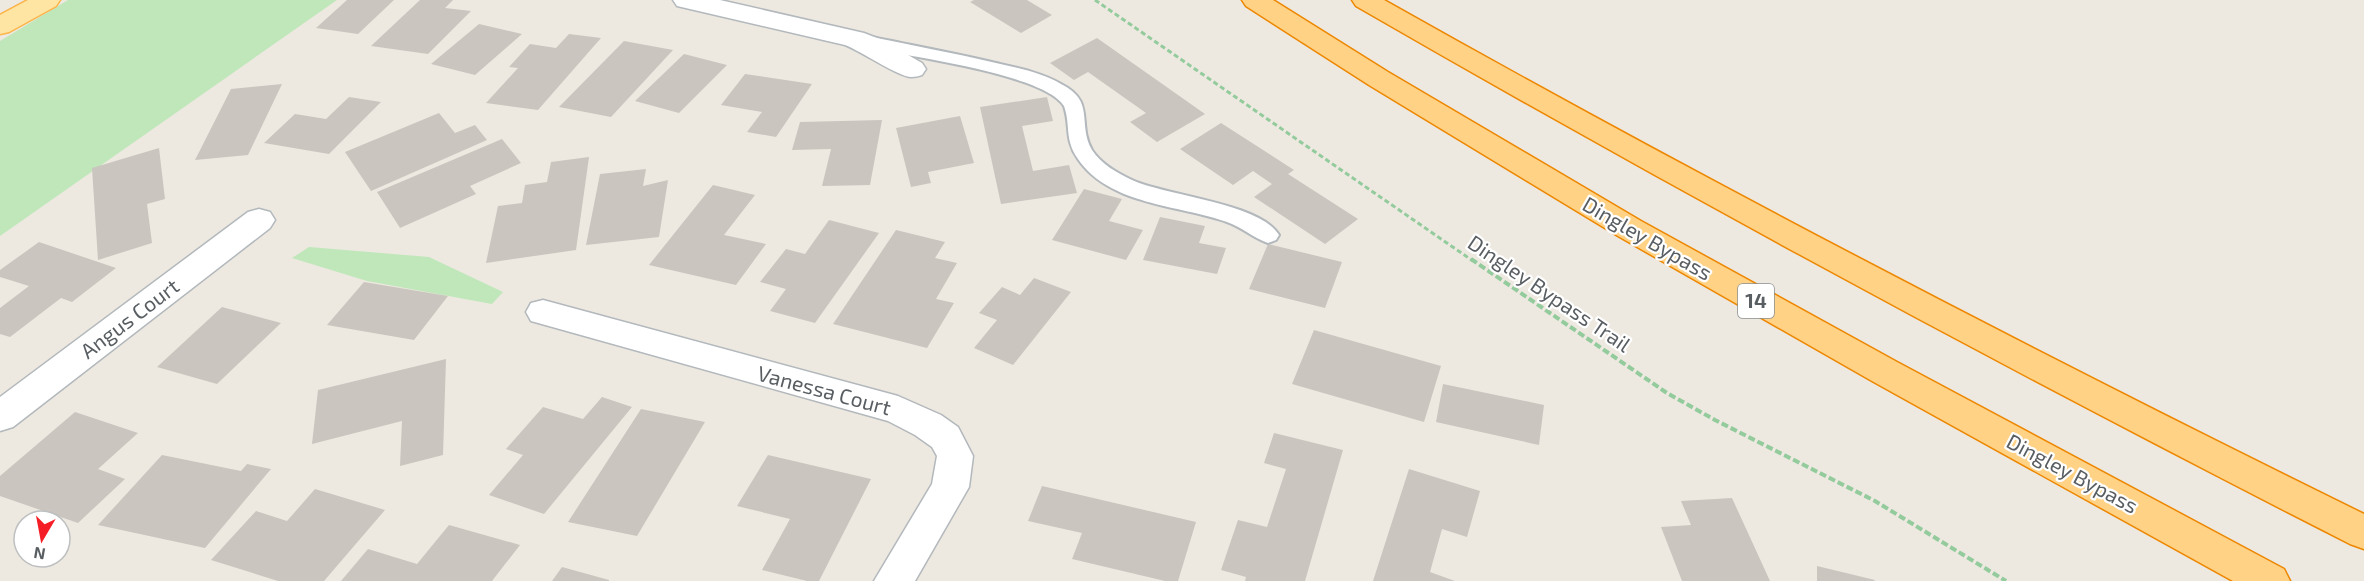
<svg xmlns="http://www.w3.org/2000/svg" width="2364" height="581" viewBox="0 0 2364 581" font-family="'Exo 2',sans-serif">
  <style>
    .green { fill: #bfe7ba }
    .building { fill: #cac5bf }
    .lines { fill: none; stroke-linecap: round; stroke-linejoin: round }
    .lane-casing { stroke: #b3b8bc; stroke-width: 4 }
    .street-casing { stroke: #b3b8bc; stroke-width: 3 }
    .primary-casing { stroke: #fcb54b; stroke-width: 3 }
    .highway-casing { stroke: #ed8700; stroke-width: 3 }
    .path-far1 { stroke: #94cb9d; stroke-width: 3; stroke-dasharray: 5 3; stroke-linecap: butt }
    .path { stroke: #94cb9d; stroke-width: 4; stroke-dasharray: 7 3; stroke-linecap: butt }
    .lane { fill: #fff; fill-rule: evenodd }
    .street { fill: #fff; fill-rule: evenodd }
    .primary { fill: #ffe5a3; fill-rule: evenodd }
    .highway { fill: #ffd285; fill-rule: evenodd }
    .labels { text-anchor: middle; stroke-width: 4.5; stroke-linejoin: round; paint-order: stroke }
    .shield { fill: #fff; stroke: #8b8e91; stroke-width: 1.5 }
    .shield-label { font-size: 20px; font-weight: bold; fill: #595e62 }
    .street-label { font-size: 21px; fill: #595e62; stroke: #fff }
  </style>
  <rect width="100%" height="100%" fill="#ede9e0"/>
  <path class="green" d="M68,0H337L0,236V41Z
    M309,247L429,257L503,292L492,304L367,281L292,258Z"/>
  <path class="building" d="M347,0H394L358,34L316,28Z
    M420,0H453L445,8L471,11L428,54L371,46Z
    M974,0H1027L1052,15L1021,33L970,2Z
    M479,24L522,34L475,75L431,64Z
    M569,34L601,38L538,110L486,103L518,68L509,67L530,44L556,48Z
    M1097,38L1205,114L1157,142L1130,122L1146,113L1088,72L1074,80L1050,63Z
    M624,41L673,50L611,117L559,107Z
    M684,54L727,65L679,113L635,101Z
    M745,74L812,84L776,137L747,132L762,112L721,105Z
    M282,84L248,155L195,160L231,89Z
    M349,97L381,102L329,154L264,143L295,114L326,119Z
    M1047,97L1053,121L1022,126L1033,171L1069,165L1077,193L1001,204L980,107Z
    M439,113L455,133L475,125L487,140L371,191L345,152Z
    M960,116L974,163L928,172L931,183L911,187L896,128Z
    M882,120L870,185L822,186L831,149L792,150L800,122Z
    M1221,123L1294,170L1288,174L1358,219L1325,244L1254,197L1272,184L1253,171L1233,185L1180,149Z
    M502,139L521,163L470,186L476,194L400,228L377,192Z
    M159,148L165,199L147,204L152,243L98,260L92,168Z
    M589,157L576,250L486,263L498,206L522,203L525,185L547,182L551,162Z
    M646,169L643,186L668,180L659,237L586,245L600,174Z
    M713,185L755,195L724,235L766,244L736,285L649,265Z
    M1084,189L1122,199L1109,221L1143,230L1126,260L1052,240Z
    M1160,217L1205,226L1199,243L1226,248L1217,274L1143,260Z
    M829,220L879,233L815,323L770,311L786,289L760,282L786,249L805,254Z
    M896,230L945,242L935,258L957,263L936,299L954,303L927,348L833,324Z
    M39,242L116,268L72,302L61,298L10,337L0,334V308L29,286L0,277V270Z
    M1268,244L1342,262L1325,308L1249,289Z
    M1034,278L1071,292L1013,365L974,348L997,320L979,313L1002,287L1020,295Z
    M364,282L448,296L414,340L327,325Z
    M222,307L281,323L217,384L157,367Z
    M1314,330L1441,366L1424,422L1292,384Z
    M446,359L443,455L400,466L402,421L312,444L318,390Z
    M1443,384L1544,405L1539,445L1436,422Z
    M602,397L632,407L544,514L489,495L523,455L506,449L543,407L583,419Z
    M641,409L705,422L637,536L568,522Z
    M75,412L138,433L98,469L125,479L78,523L0,496V476Z
    M1274,433L1343,450L1305,581H1245L1246,577L1221,570L1238,520L1267,527L1286,469L1264,463Z
    M162,455L241,471L247,464L271,469L205,548L98,525Z
    M768,455L871,479L819,581H807L762,570L790,519L737,506Z
    M1409,469L1480,491L1467,537L1442,529L1430,572L1455,581H1373Z
    M1042,486L1196,522L1178,581H1165L1072,559L1082,533L1028,521Z
    M315,489L385,510L324,581H278L211,560L256,511L287,521Z
    M1732,498L1770,581H1682L1661,527L1691,525L1681,501Z
    M449,525L520,545L492,581H341L368,549L417,564Z
    M1817,566L1875,580L1874,581H1817Z
    M562,567L609,580V581H552Z"/>
  <g class="lines">
    <defs>
      <path id="lane" d="M867,36C910,45 954,53 996,63C1018,68 1042,73 1061,84C1096,101 1077,124 1092,150C1101,164 1117,173 1132,180C1167,196 1260,203 1279,235L1276,240L1268,243C1253,238 1242,227 1227,222C1179,205 1109,205 1078,159C1064,139 1071,126 1064,106C1044,73 902,56 860,46L858,42L860,38Z"/>
      <path id="street" d="M673,0H720L864,33L882,40L922,63L926,69L922,75C919,76 915,77 912,77C900,78 861,51 845,45L677,6Z
        M259,209L270,212L275,220L270,228L13,427L0,431V397L248,212Z
        M543,300L898,396L941,415L958,427L973,456L969,487L915,581H874L932,484L937,456L932,447L915,435L888,421L531,321L526,312L531,303Z"/>
      <path id="primary" d="M28,0H60L56,6L9,32L0,34V15Z"/>
      <path id="highway" d="M1242,0H1273L1388,72L1641,221L1897,362L2284,569L2290,581H2233L1872,381L1618,236L1369,85L1246,6Z
        M1352,0H1384C1705,181 2033,351 2364,514V549L2350,544C2014,373 1682,194 1356,6Z"/>
    </defs>
    <use href="#lane" class="lane-casing"/>
    <use href="#street" class="street-casing"/>
    <use href="#primary" class="primary-casing"/>
    <use href="#highway" class="highway-casing"/>
    <path class="path-far1" d="M1095,0L1473,261"/>
    <path class="path" d="M1471,259L1667,393L1715,420L1875,501L2006,581"/>
    <use href="#lane" class="lane"/>
    <use href="#street" class="street"/>
    <use href="#primary" class="primary"/>
    <use href="#highway" class="highway"/>
  </g>
  <g class="labels">
    <rect class="shield" x="1738" y="284" width="36" height="34" rx="4.5"/>
    <g class="shield-label">
      <text x="1756" y="308">14</text>
    </g>
    <g class="street-label">
      <text transform="translate(1647 239) rotate(30)" y="7">Dingley Bypass</text>
      <text transform="translate(1549 294) rotate(34)" y="7">Dingley Bypass Trail</text>
      <text transform="translate(130 319) rotate(-37)" y="7">Angus Court</text>
      <text transform="translate(824 391) rotate(15)" y="7">Vanessa Court</text>
      <text transform="translate(2072 474) rotate(28)" y="7">Dingley Bypass</text>
    </g>
  </g>
  <g transform="translate(42 539) rotate(190)"><circle r="28" fill="#ffffff" stroke="#bdbfc0" stroke-width="1.5"/>
  <path d="M0-4.5L10 22L0 15L-10 22Z" fill="#f61e26"/>
  <text y="-9" font-size="16" font-weight="bold" text-anchor="middle" fill="#595e62">N</text>
  </g>
</svg>
